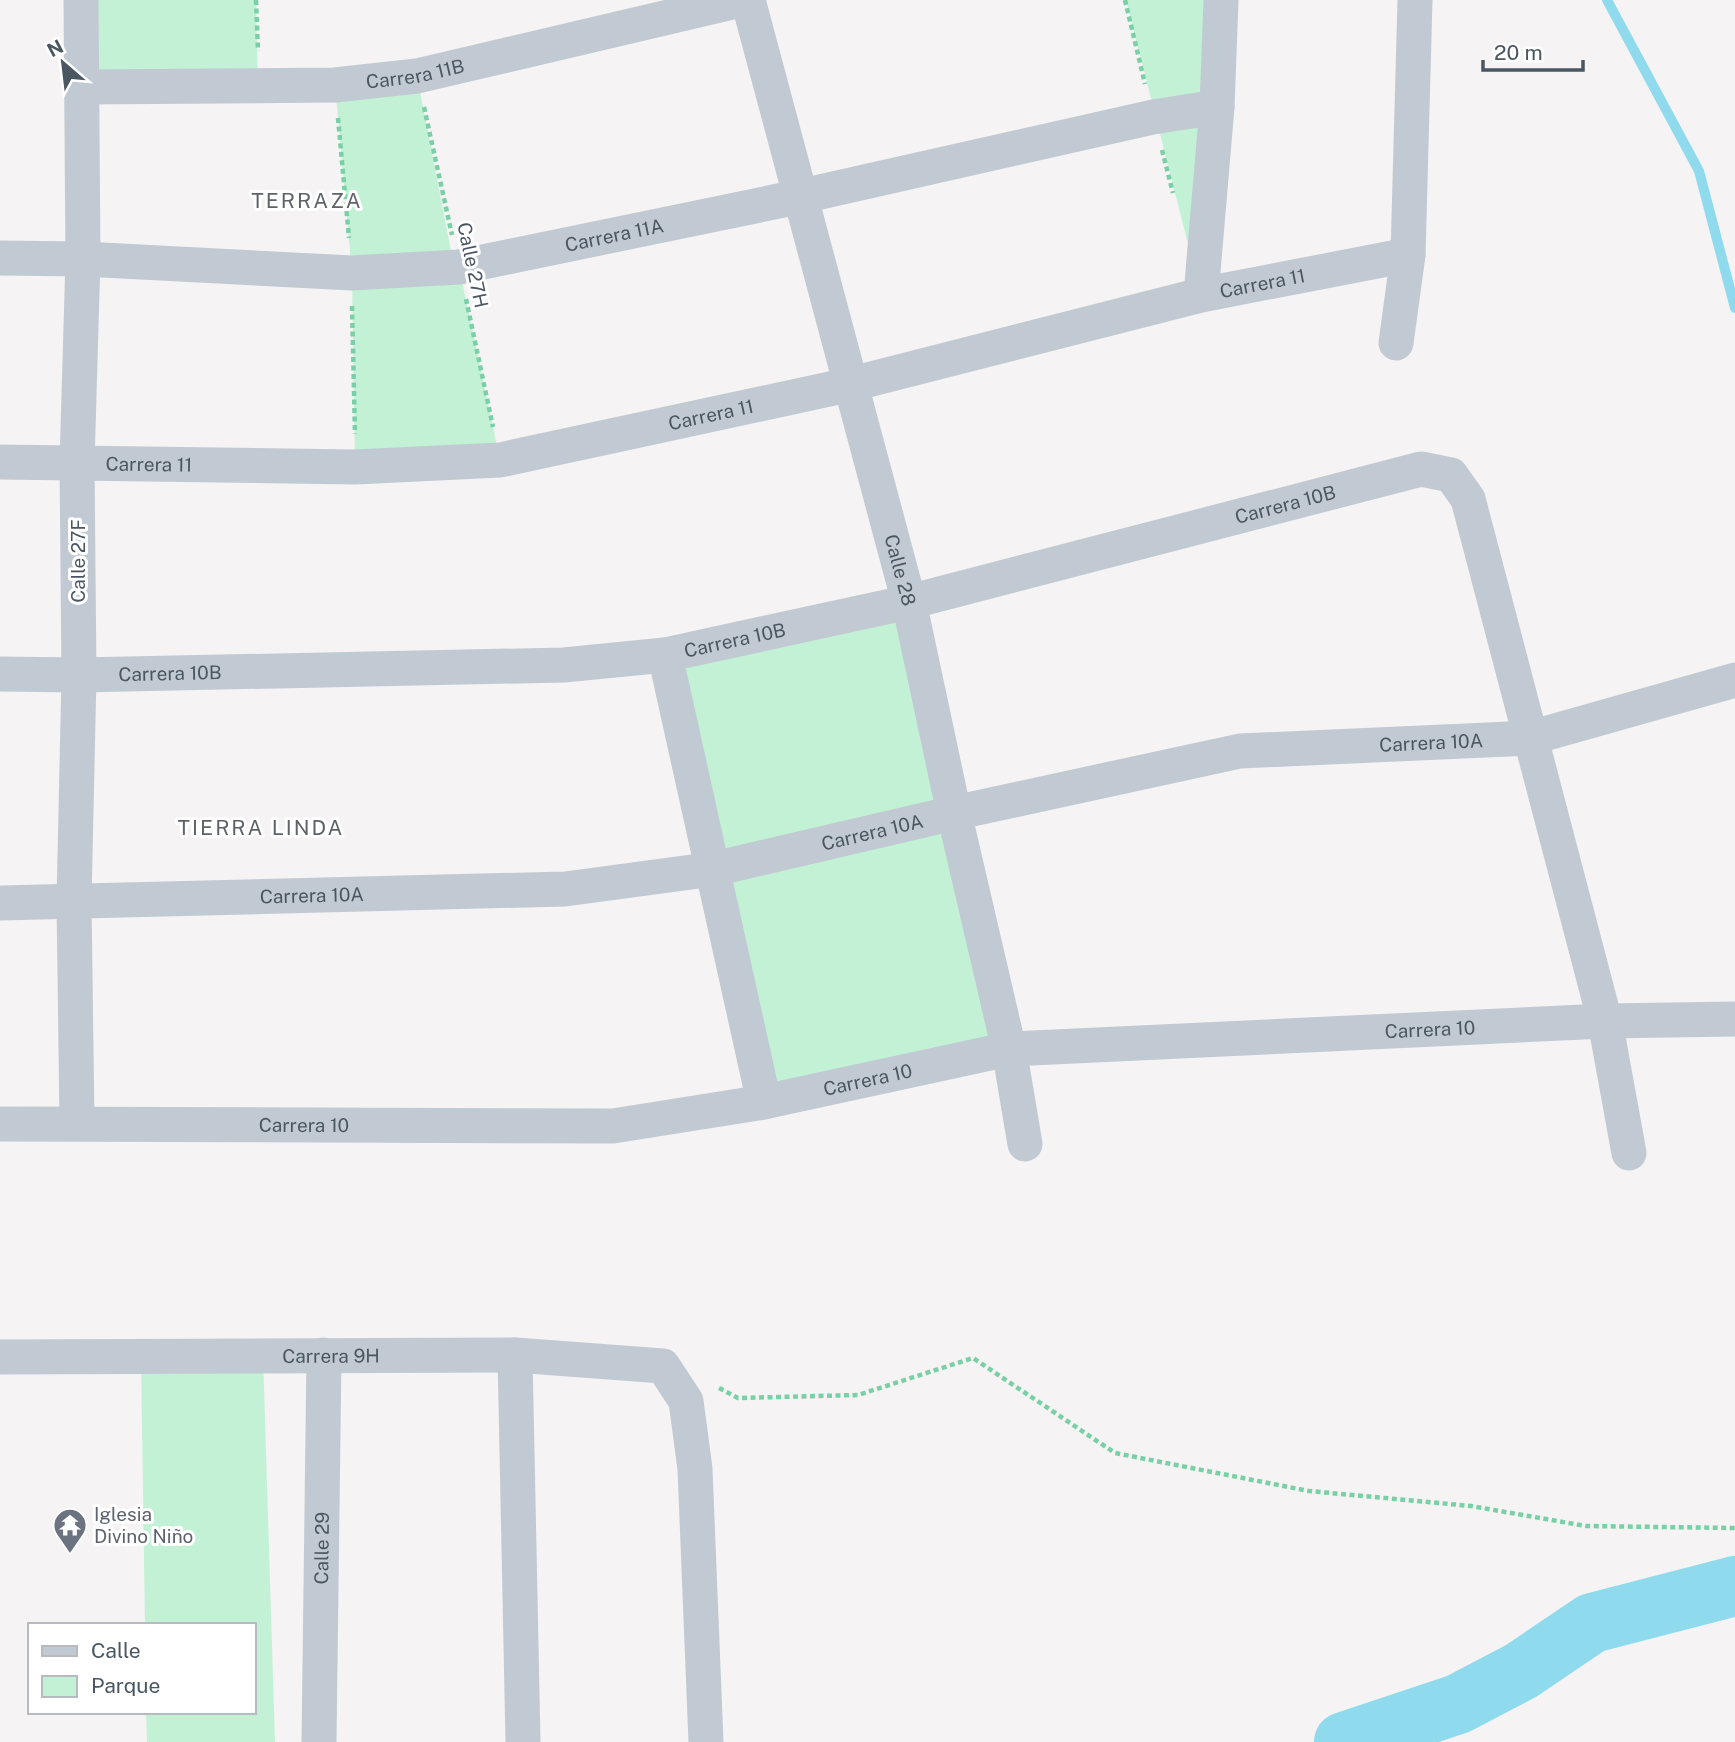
<svg xmlns="http://www.w3.org/2000/svg" width="1735" height="1742" viewBox="0 0 1735 1742" font-family="'Public Sans',sans-serif">
  <style>
    .green { fill: #c3f1d5 }
    .lines { fill: none; stroke-linecap: round; stroke-linejoin: round }
    .stream { stroke: #90daee; stroke-width: 10 }
    .river { stroke: #90daee; stroke-width: 60 }
    .path { stroke: #7ad0a6; stroke-width: 4.5; stroke-dasharray: 5 3.5; stroke-linecap: butt }
    .minor { stroke: #c1cad2; stroke-width: 35 }
    .labels { text-anchor: middle; stroke-width: 6; stroke-linejoin: round; paint-order: stroke }
    .street-label { font-size: 19px; fill: #4a5661; stroke: #fff }
    .worship-label { font-size: 19px; fill: #5b616d; stroke: #fff; text-anchor: start }
    .neighbourhood-label { font-size: 21px; letter-spacing: 2px; fill: #5f6368; stroke: #fff }
  </style>
  <rect width="100%" height="100%" fill="#f5f3f3"/>
  <path class="green" d="M81,0H256L258,87H84Z
    M1126,0H1221L1201,295Z
    M417,76L453,261L459,267L500,460L355,467L352,273L335,85Z
    M909,602L1009,1049L764,1102L665,655Z
    M263,1355L275,1742H147L146,1712H254V1625H145L141,1356Z"/>
  <g class="lines">
    <path class="stream" d="M1607,0L1699,171L1735,308"/>
    <path class="river" d="M1344,1742L1458,1704L1521,1671L1592,1623L1735,1586"/>
    <path class="path" d="M256,0L258,51
      M1125,0L1145,84
      M424,107L452,235
      M338,118L349,238
      M1162,150L1173,193
      M466,299L493,427
      M352,306L355,434
      M719,1388L738,1398L858,1395L973,1358L1115,1453L1309,1491L1471,1506L1586,1526L1735,1528"/>
    <g class="minor">
      <path id="s1" d="M748,0L909,602L954,813L1009,1049L1025,1144"/>
      <path id="s2" d="M84,87L335,85L417,76L741,0"/>
      <path id="s3" d="M0,258L83,259L352,273L459,267L798,197L1153,117L1217,107"/>
      <path d="M1201,295L1217,107L1221,0"/>
      <path d="M1396,343L1408,255L1415,0"/>
      <path id="s4" d="M0,462L355,467L500,460L848,385L1201,295L1408,255"/>
      <path d="M665,655L764,1102"/>
      <path id="s5" d="M0,674L79,675L564,665L665,655L909,602L1421,469L1451,475L1468,499L1605,1021L1629,1153"/>
      <path id="s6" d="M0,903L565,889L714,869L954,813L1240,751L1530,738L1735,680"/>
      <path d="M77,1123L74,901L79,675L77,463L83,259L81,0"/>
      <path id="s7" d="M0,1124L613,1126L764,1102L1009,1049L1605,1021L1735,1019"/>
      <path d="M515,1355L523,1742"/>
      <path id="s8" d="M0,1357L515,1355L663,1366L686,1401L695,1469L706,1742"/>
      <path id="s9" d="M319,1742L324,1355"/>
    </g>
  </g>
  <defs>
    <symbol id="temple-pin" viewBox="-11 -11 22 30"><path d="M0 17L-7.5 6A9.5 9.5 0 1 1 7.5 6Z" fill="#6b7280" stroke="#fff"/><path d="M0-6L5-2H3V0L6.5 2.5H4V6H1.5V3h-3V6H-4V2.5H-6.5L-3 0V-2H-5Z" fill="#fff"/></symbol>
  </defs>
  <g fill-rule="evenodd">
    <use href="#temple-pin" x="51" y="1506" width="38" height="52"/>
  </g>
  <g class="labels">
    <g class="street-label">
      <text dy="7" stroke="none"><textPath href="#s2" startOffset="332">Carrera 11B</textPath></text>
      <text dy="7" stroke="none"><textPath href="#s3" startOffset="618">Carrera 11A</textPath></text>
      <text transform="translate(473 265) rotate(78)" y="7">Calle 27H</text>
      <text dy="7" stroke="none"><textPath href="#s4" startOffset="1283">Carrera 11</textPath></text>
      <text dy="7" stroke="none"><textPath href="#s4" startOffset="716">Carrera 11</textPath></text>
      <text dy="7" stroke="none"><textPath href="#s4" startOffset="149">Carrera 11</textPath></text>
      <text dy="7" stroke="none"><textPath href="#s5" startOffset="1304">Carrera 10B</textPath></text>
      <text transform="translate(78 561) rotate(-90)" y="7">Calle 27F</text>
      <text dy="7" stroke="none"><textPath href="#s1" startOffset="590">Calle 28</textPath></text>
      <text dy="7" stroke="none"><textPath href="#s5" startOffset="737">Carrera 10B</textPath></text>
      <text dy="7" stroke="none"><textPath href="#s5" startOffset="170">Carrera 10B</textPath></text>
      <text dy="7" stroke="none"><textPath href="#s6" startOffset="1446">Carrera 10A</textPath></text>
      <text dy="7" stroke="none"><textPath href="#s6" startOffset="878">Carrera 10A</textPath></text>
      <text dy="7" stroke="none"><textPath href="#s6" startOffset="312">Carrera 10A</textPath></text>
      <text dy="7" stroke="none"><textPath href="#s7" startOffset="1438">Carrera 10</textPath></text>
      <text dy="7" stroke="none"><textPath href="#s7" startOffset="872">Carrera 10</textPath></text>
      <text dy="7" stroke="none"><textPath href="#s7" startOffset="304">Carrera 10</textPath></text>
      <text dy="7" stroke="none"><textPath href="#s8" startOffset="331">Carrera 9H</textPath></text>
      <text dy="7" stroke="none"><textPath href="#s9" startOffset="194">Calle 29</textPath></text>
    </g>
    <g class="worship-label">
      <text x="94" y="1521">Iglesia<tspan x="94" dy="22">Divino Niño</tspan></text>
    </g>
    <g class="neighbourhood-label">
      <text x="307" y="208">TERRAZA</text>
      <text x="261" y="835">TIERRA LINDA</text>
    </g>
  </g>
  <rect x="28" y="1623" width="228" height="91" fill="#ffffff" stroke="#b7bbc0" stroke-width="2"/>
  <rect x="42" y="1646" width="35" height="10" fill="#c1cad2" stroke="#b7bbc0" stroke-width="2"/>
  <text x="91" y="1658" font-size="21" fill="#4a5661">Calle</text>
  <rect x="42" y="1676" width="35" height="21" fill="#c3f1d5" stroke="#b7bbc0" stroke-width="2"/>
  <text x="91" y="1693" font-size="21" fill="#4a5661">Parque</text>
  <g transform="translate(63 63) rotate(332)" stroke="#ffffff" stroke-width="5" paint-order="stroke">
  <path d="M0-5L12 26L0 18L-12 26Z" fill="#4a5661"/>
  <text y="-10" font-size="19" font-weight="bold" text-anchor="middle" fill="#4a5661">N</text>
  </g>
  <path d="M1483 60v10h100v-10" fill="none" stroke="#4a5661" stroke-width="3.5"/>
  <text x="1494" y="60" font-size="21" fill="#4a5661" stroke="#ffffff" stroke-width="5" paint-order="stroke">20 m</text>
</svg>
